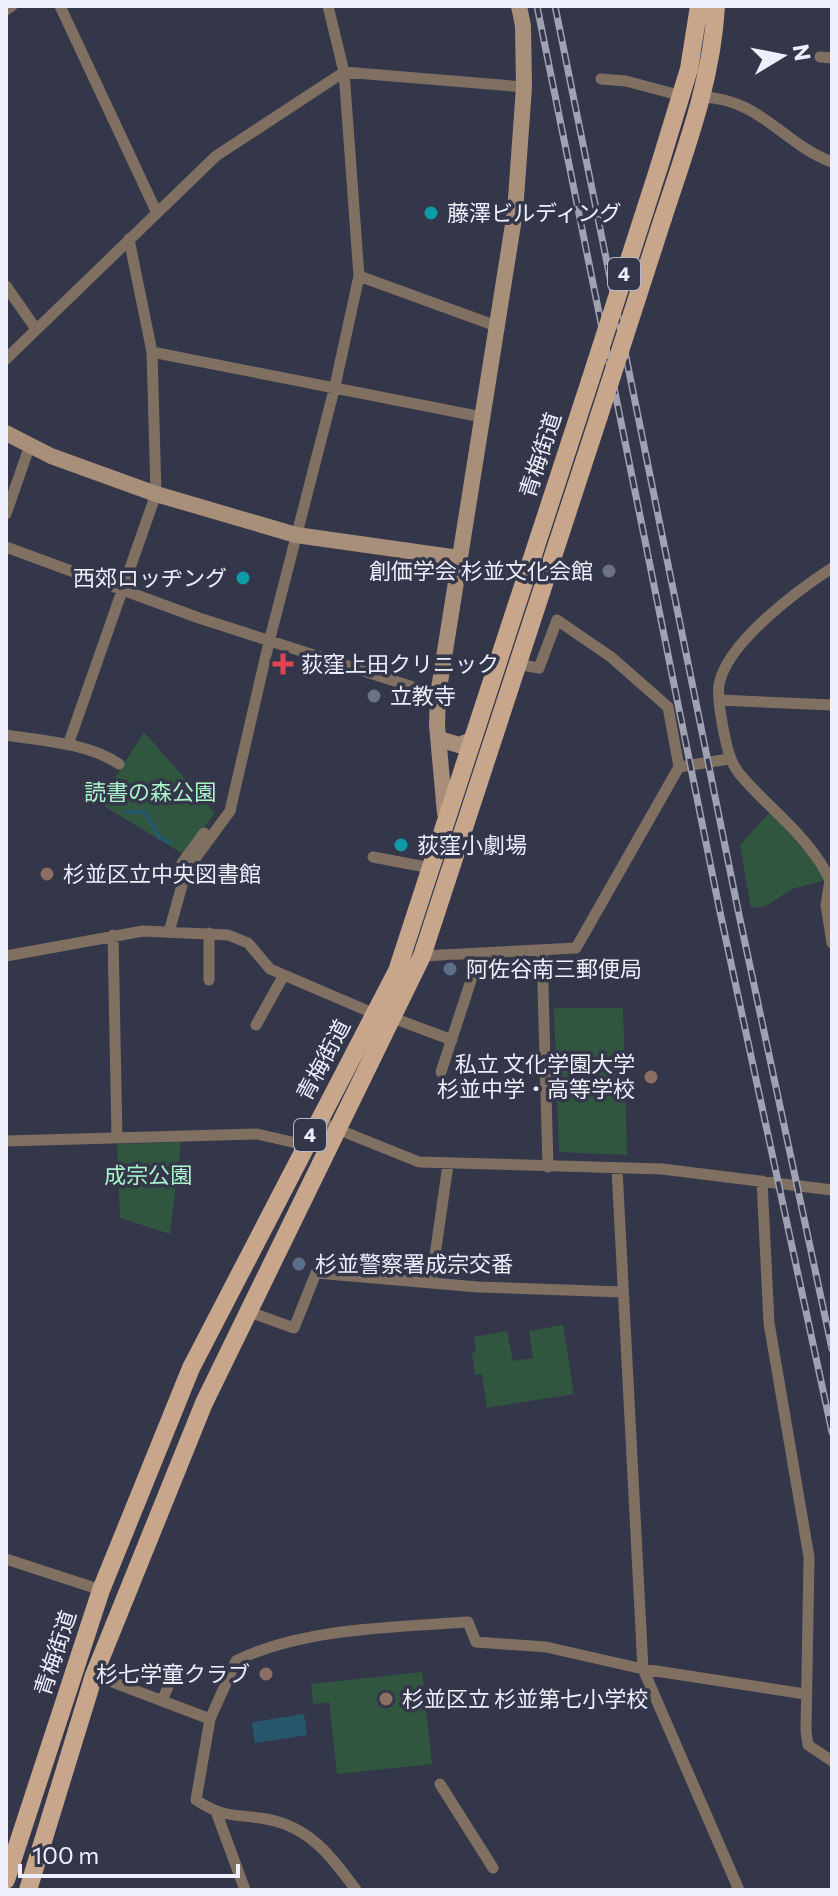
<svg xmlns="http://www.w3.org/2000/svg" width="838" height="1896" viewBox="0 0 838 1896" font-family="Commissioner,'Noto Sans JP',sans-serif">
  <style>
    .green { fill: #305640 }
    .water { fill: #26576d }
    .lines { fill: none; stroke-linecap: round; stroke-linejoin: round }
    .stream { stroke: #26576d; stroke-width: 4 }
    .street { stroke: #807062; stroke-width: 11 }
    .secondary { stroke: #a88f79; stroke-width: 16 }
    .primary { stroke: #c7a68b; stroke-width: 18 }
    .rail-casing { stroke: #a0a2b2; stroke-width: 7 }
    .rail { stroke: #34364a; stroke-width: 4; stroke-dasharray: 12; stroke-linecap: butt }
    .primary-bridge { stroke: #c7a68b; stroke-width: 18 }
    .culture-dot { fill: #0f9aa8; stroke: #34364a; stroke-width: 3 }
    .worship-dot { fill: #6b7280; stroke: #34364a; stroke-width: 3 }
    .health-dot { fill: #e0444e; stroke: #34364a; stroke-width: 3 }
    .education-dot { fill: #8d6e63; stroke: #34364a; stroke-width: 3 }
    .service-dot { fill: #5c6f8a; stroke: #34364a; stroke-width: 3 }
    .labels { text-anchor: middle; stroke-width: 7; stroke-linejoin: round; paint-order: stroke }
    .shield { fill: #34364a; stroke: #b6b8c7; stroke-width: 2 }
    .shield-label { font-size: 20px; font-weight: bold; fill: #edeffc }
    .poi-label { font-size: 22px; fill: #edeffc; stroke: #34364a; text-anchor: start }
    .street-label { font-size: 22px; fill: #edeffc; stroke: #34364a }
    .park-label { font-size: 22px; fill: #abf4c9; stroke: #34364a }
  </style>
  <rect width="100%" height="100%" fill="#34364a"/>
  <path class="green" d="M144,732L215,813L183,854L99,803Z
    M770,812L816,863L825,880L792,889L766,906L751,908L740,845Z
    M554,1008H623L627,1155L559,1152Z
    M181,1142L170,1234L120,1218L117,1144Z
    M563,1325L574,1394L487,1408L482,1374L475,1375L472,1353L476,1352L474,1337L507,1331L513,1361L533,1358L529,1331Z
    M422,1672L432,1764L337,1774L329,1702L313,1704L311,1684Z"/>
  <path class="water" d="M304,1714L307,1735L255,1743L252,1722Z"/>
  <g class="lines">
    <path class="stream" d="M125,812H145L160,838L171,843"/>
    <path class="street" d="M60,6L156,211
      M6,10L12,6
      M820,57L832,58
      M601,79L626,81L682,96
      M702,97C761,99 783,144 832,162
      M359,276L499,327
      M6,286L36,329
      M152,352L482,417
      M6,359L216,156L344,72L524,87
      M6,514L30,445
      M6,547L199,618L438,695
      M832,568C798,590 726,643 719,685C717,699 721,714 723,728C727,747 729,763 743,778C773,812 810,838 830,880L826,905L832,943
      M719,700L832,705
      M6,735C43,741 88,743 119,764
      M68,745L156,494L152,352L129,239
      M679,767L729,759
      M373,857L431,868
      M182,863L204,833
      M169,932L186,871L230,811L269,642L335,386L359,276L344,72L328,6
      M113,935L117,1138
      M542,950L548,1167
      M6,956L143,931L228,935L248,943L270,969L375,1014
      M422,956L576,948L679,767L668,707L611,657L557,620L539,668L516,664
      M209,980V933
      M393,1018L452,1040
      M256,1025L284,975
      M441,1072L480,953
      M317,1121L419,1162L662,1169L832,1190
      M6,1141L257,1134L305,1145
      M617,1169L643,1669L739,1890
      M762,1181L769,1323L809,1557L806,1731L808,1745L832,1761
      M431,1283L448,1165
      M247,1311L294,1328L316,1273L478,1287L623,1292
      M6,1559L101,1590
      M94,1675L210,1719
      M162,1701L172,1677
      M440,1784L493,1868
      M217,1814L245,1890
      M356,1890C330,1854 307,1824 260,1818C231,1814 222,1817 196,1800L210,1719L236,1661C301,1628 395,1627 468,1622L476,1642L546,1647L643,1669L805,1694"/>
    <path class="secondary" d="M6,433L51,456L156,494L296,535L459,558
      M439,739L459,745L473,739
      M445,813L437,725L438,695L515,212L524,87L523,26L519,6"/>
    <path class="primary" d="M659,167L689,69L699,6
      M663,218C686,148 712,80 716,6
      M6,1880L101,1590L191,1368L397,971L590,381
      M28,1890L94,1675L204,1403L422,956L599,416"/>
    <defs>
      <path id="rail" d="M537,6L720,912L832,1432
        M555,6L738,910L832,1349"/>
    </defs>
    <use href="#rail" class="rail-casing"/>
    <use href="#rail" class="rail"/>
    <path class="primary-bridge" d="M590,381L659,167
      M599,416L663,218"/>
  </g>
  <g class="culture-dot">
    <circle cx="431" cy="213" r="8"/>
    <circle cx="243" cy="578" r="8"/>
    <circle cx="401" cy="845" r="8"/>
  </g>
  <g class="worship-dot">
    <circle cx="609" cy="571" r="8"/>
    <circle cx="374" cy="696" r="8"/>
  </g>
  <path class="health-dot" d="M279 652h8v8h8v8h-8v8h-8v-8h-8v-8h8z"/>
  <g class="education-dot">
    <circle cx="47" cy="874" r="8"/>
    <circle cx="651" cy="1077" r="8"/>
    <circle cx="266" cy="1674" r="8"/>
    <circle cx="386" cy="1699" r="8"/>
  </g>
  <g class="service-dot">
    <circle cx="450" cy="969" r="8"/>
    <circle cx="299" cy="1264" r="8"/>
  </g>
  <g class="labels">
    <g class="shield">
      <rect x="608" y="258" width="32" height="32" rx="6"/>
      <rect x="294" y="1119" width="32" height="32" rx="6"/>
    </g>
    <g class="shield-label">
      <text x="624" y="281">4</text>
      <text x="310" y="1142">4</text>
    </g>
    <g class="poi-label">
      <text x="447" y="221">藤澤ビルディング</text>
      <text x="593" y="579" text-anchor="end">創価学会 杉並文化会館</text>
      <text x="227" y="586" text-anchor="end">西郊ロッヂング</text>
      <text x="301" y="672">荻窪上田クリニック</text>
      <text x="390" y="704">立教寺</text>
      <text x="417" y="853">荻窪小劇場</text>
      <text x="63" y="882">杉並区立中央図書館</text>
      <text x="466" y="977">阿佐谷南三郵便局</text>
      <text x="635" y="1072" text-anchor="end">私立 文化学園大学<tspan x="635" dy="25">杉並中学・高等学校</tspan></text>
      <text x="315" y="1272">杉並警察署成宗交番</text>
      <text x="250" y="1682" text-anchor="end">杉七学童クラブ</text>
      <text x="402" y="1707">杉並区立 杉並第七小学校</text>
    </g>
    <g class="street-label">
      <text transform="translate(540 455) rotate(-72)" y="8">青梅街道</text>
      <text transform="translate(323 1060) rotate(-62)" y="8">青梅街道</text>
      <text transform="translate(55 1653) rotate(-72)" y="8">青梅街道</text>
    </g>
    <g class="park-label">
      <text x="150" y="800">読書の森公園</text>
      <text x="148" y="1183">成宗公園</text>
    </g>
  </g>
  <rect width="838" height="1896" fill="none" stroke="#edeffc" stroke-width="16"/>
  <g transform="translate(782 56) rotate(80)" stroke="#34364a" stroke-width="6" paint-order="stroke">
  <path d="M0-6L14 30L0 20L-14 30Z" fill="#edeffc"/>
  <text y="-12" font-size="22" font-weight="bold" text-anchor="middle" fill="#edeffc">N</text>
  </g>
  <path d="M20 1864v12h218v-12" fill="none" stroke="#edeffc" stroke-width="4"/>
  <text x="32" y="1864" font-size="24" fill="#edeffc" stroke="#34364a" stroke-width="6" paint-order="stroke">100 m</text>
</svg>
